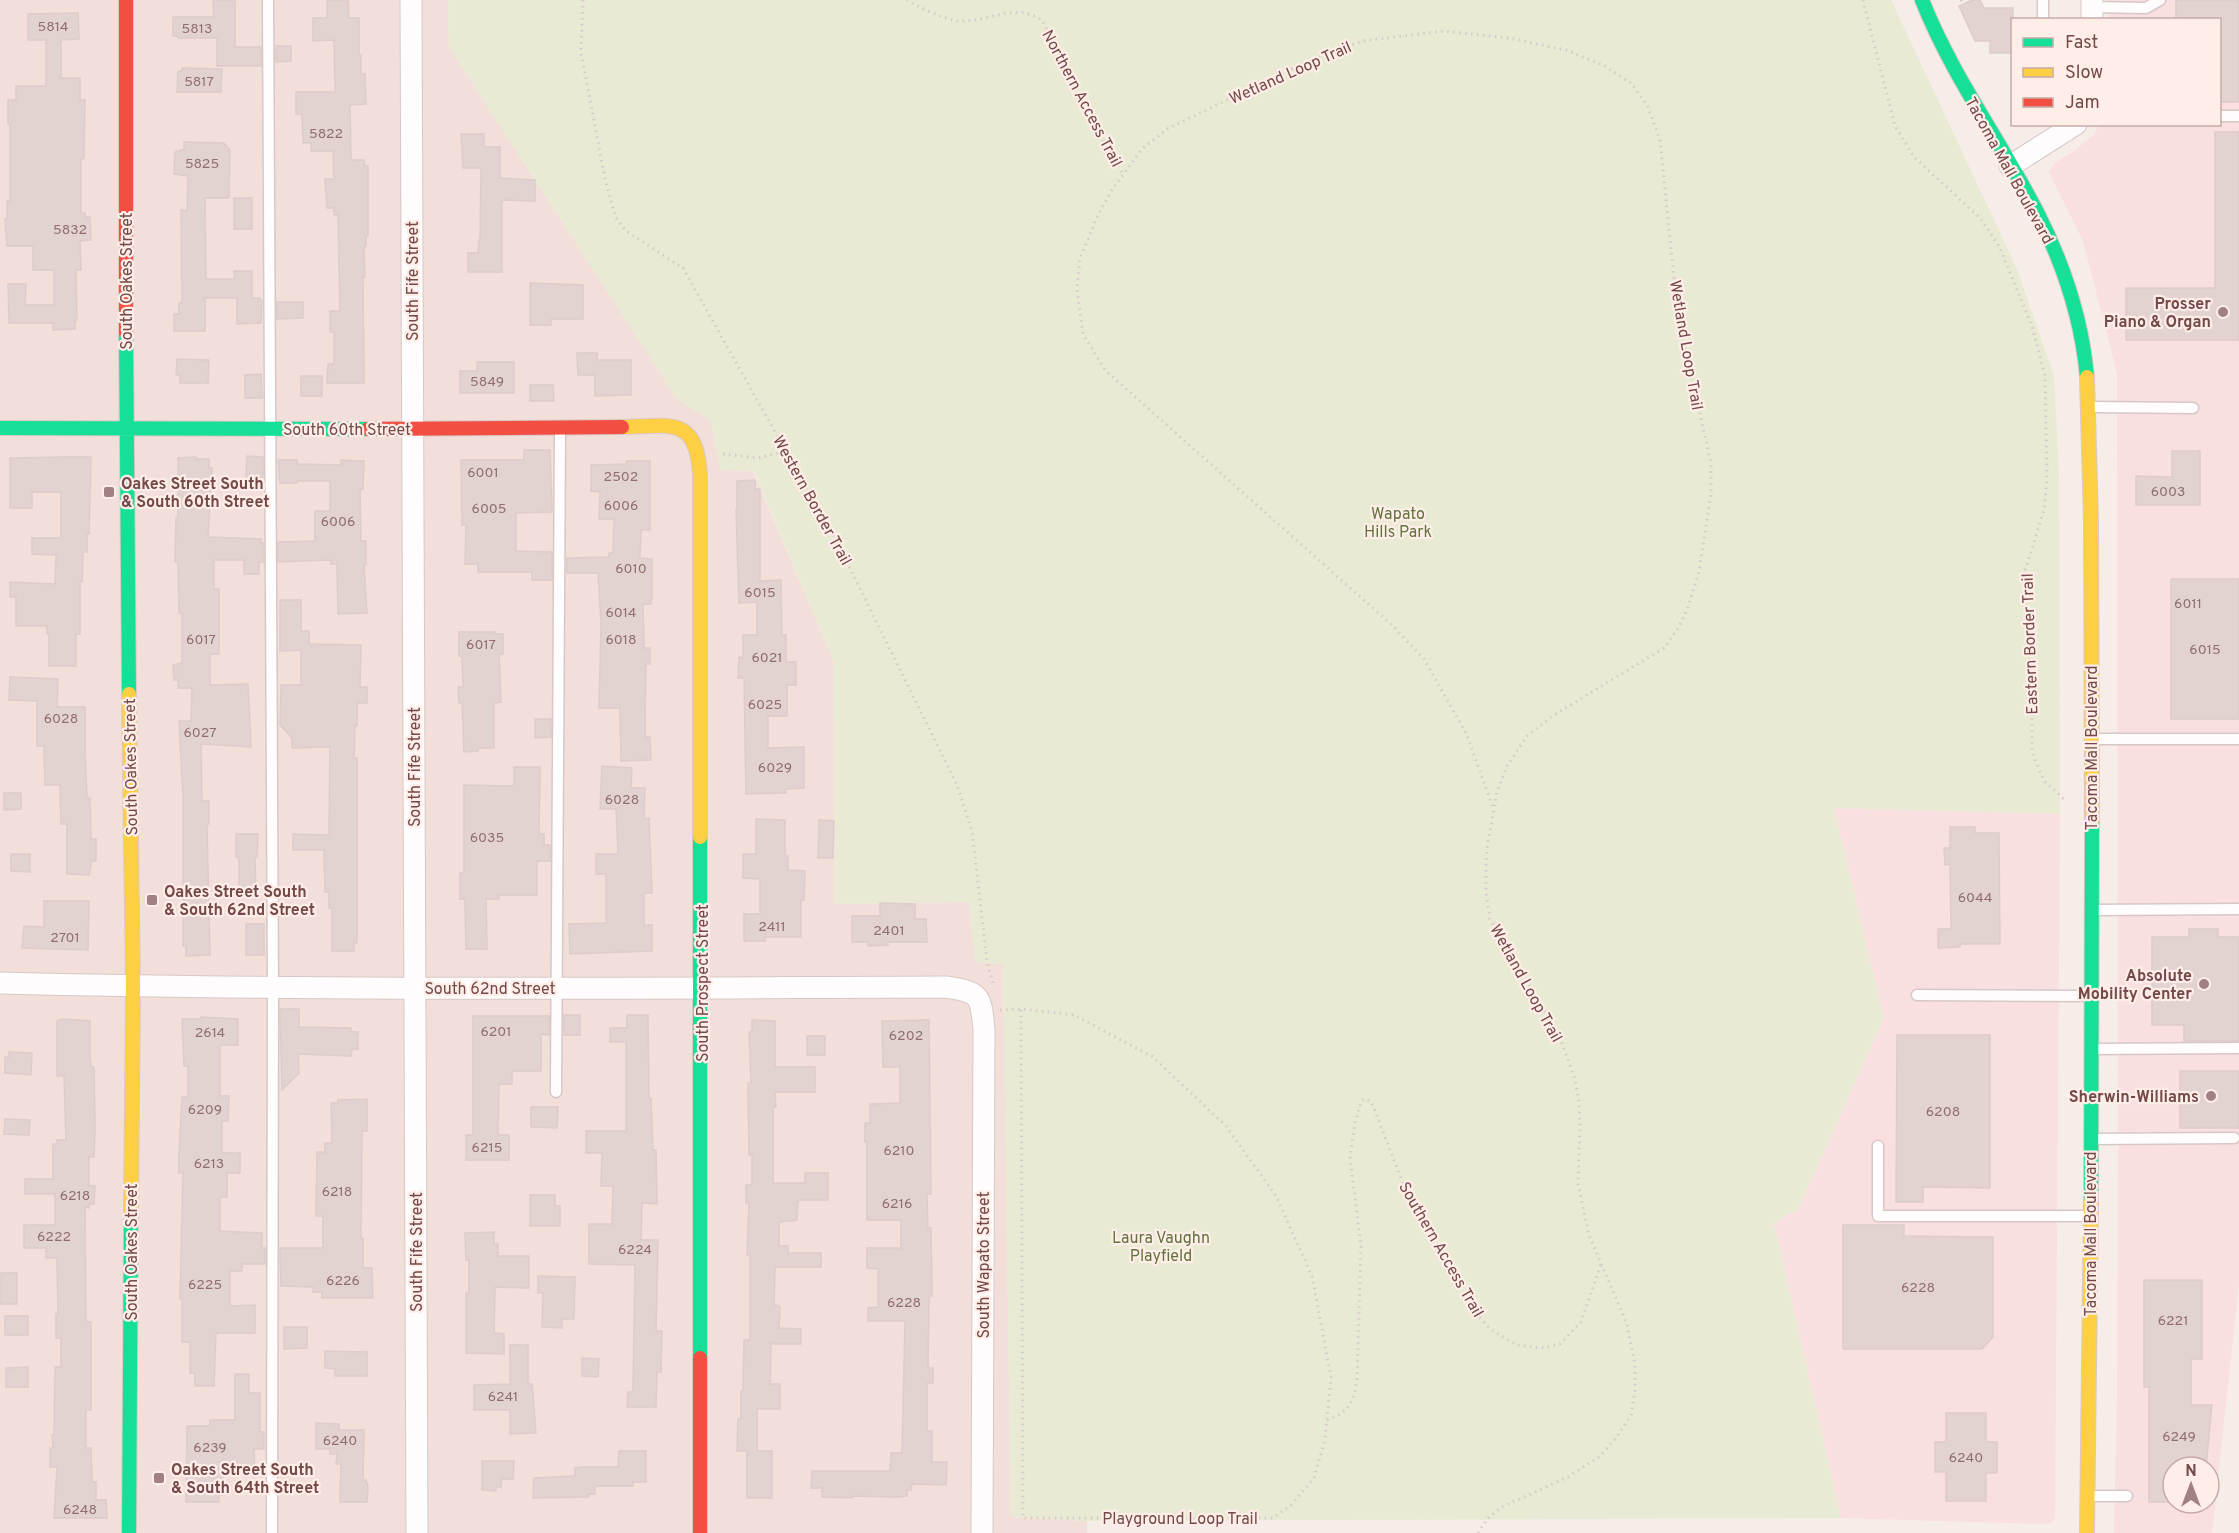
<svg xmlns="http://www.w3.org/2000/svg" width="2239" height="1533" viewBox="0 0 2239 1533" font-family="Overpass,sans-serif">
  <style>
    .residential { fill: #f2dfd9 }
    .commercial { fill: #f9dfdf; fill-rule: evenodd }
    .green { fill: #e9ead3 }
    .building { fill: #e2d2d0; stroke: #deccca; stroke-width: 1.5 }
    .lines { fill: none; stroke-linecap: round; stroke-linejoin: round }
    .lane-casing { stroke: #d7c8c6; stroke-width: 13 }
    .street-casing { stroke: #d7c8c6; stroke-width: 23 }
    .fast-casing { stroke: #d9c9c7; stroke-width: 16 }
    .slow-casing { stroke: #d9c9c7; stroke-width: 16 }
    .jam-casing { stroke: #d9c9c7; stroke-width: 16 }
    .path { stroke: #d7cbc9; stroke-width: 3; stroke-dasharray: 1.5 4.5; stroke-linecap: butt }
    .lane { stroke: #fefcfc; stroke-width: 10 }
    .street { stroke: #fefcfc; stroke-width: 21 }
    .fast { stroke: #16e098; stroke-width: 14 }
    .slow { stroke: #ffcf43; stroke-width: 14 }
    .jam { stroke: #f24e42; stroke-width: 14 }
    .poi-dot { fill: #a18281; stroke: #ffede8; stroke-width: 2 }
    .labels { text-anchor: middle; stroke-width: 4.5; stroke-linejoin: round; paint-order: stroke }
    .number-label { font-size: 14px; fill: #906e6d }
    .street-label { font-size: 16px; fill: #734949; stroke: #ffede8 }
    .poi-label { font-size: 16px; font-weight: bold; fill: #734949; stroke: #ffede8; text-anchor: end }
    .park-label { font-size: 16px; fill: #61733e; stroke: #ffede8 }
  </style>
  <rect width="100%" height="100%" fill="#f6ece8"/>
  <path class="residential" d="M0,0H448L449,47L677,399L710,420L721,470L753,471L834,662L835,904L969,902L975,962L1003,964L1011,1517L1087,1521V1533H0Z"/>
  <path class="commercial" d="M2108,0H2239V1283L2212,1533H2114L2117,1400L2118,1143L2117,373L2083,241L2049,172L2055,163L2074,151L2094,135L2099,125L2220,124V20L2108,19ZM2173,1467H2209V1503H2173Z
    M1834,808L2060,814L2055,1517L2051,1523L2045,1524L1841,1518L1774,1223L1798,1210L1884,1018Z"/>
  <path class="green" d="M448,0H1891L2017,269L2054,376L2059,473L2060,814L1834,808L1884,1018L1798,1210L1774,1223L1841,1518L1087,1521L1011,1517L1003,964L975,962L969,902L835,904L834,662L754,471L721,470L710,420L677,399L449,47Z"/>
  <path class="building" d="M213,0H235V47H261V66H217V38H178V36H173V17H214Z
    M327,0H348L349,18H359V55H361V74H365L366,104L350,105L351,160H364L365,166H368V236H366V246L364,247L365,277H363L364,383H327L328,364H334V332H330V311H340L338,215H334V208H327L325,179H334L333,151H311V143H303L302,114H296V92H335L334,40L313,41V18H327Z
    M1972,0H1980L1984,8H2013V53H1990V41H1975L1959,6Z
    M2176,0H2239V102H2220V20H2176Z
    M78,13L79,39L61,40V78H80V100H85L84,158L81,160V213H85V217H90L91,240L80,241L81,270H76L77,320H75V329L53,330V323H9L8,284H26L25,305H54V270H33V246H7L5,219H7V201H10V124H8V100H16V86H46V40H28V14Z
    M276,46H291V61L276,62Z
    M182,68L222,69L221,92H177L178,71H182Z
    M2215,132H2239V340H2126V288H2215Z
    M461,134H484V147H500V178L535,180V201L502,200V272H468V253H478L479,240H480L481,168H463Z
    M184,142L224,143L230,150L229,198H205L206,279H235L234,271H252V298H260L262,302L261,323L237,324V298H205V331H174V314H179V303H182L181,210L187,211L188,176L174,174L175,152L184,149Z
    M234,198H252V229H234Z
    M530,283L583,285V319H551V325H530Z
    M277,302H303V318L277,319Z
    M577,353H597V360H631V395L595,396V375H578Z
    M177,359L209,360L208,383H180V375H176Z
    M477,362H514V393H460V371H477Z
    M261,374L262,398H245V375Z
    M301,376H322V396H301Z
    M530,385H553L554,401H530Z
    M524,450H550L552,512L516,513V551L552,552V580H532V572H478V564H465L466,525H462L461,460H524Z
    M2172,451H2200V505H2136V476L2172,477Z
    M247,456L263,457V477H246Z
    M64,457H91L89,534H87V552H83L82,582H80V634H76V666H49V634H47V626H16V597H10V582L55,584L56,555L32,554V538H61V492H32V508H10V458Z
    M196,457V459H209V468H212L208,537L261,539V543H263V562H259V574H244V560H214V589H219V654H210V685L248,684L251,747L201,744L202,801H209V824H207L210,955L186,956V945L183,946V796L179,721H191L192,688H178V680H174L173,665L182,663V613H179L178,562H175L176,518H178V458Z
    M278,460H297V464L341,465V460L364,461L363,489H360L361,541H366V565H364L367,613L338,614L337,564H331V560L278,562V542L315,541V511H330V481H297V483H280Z
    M627,461H650V530H641L640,558L652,559V599H651V604H643L644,648H650V664H646L645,714V737H650L651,760L621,761L620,708H599L601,622L598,573H567V558L609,557V553H613L614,519H599L600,492L591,491V465L627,464Z
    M755,480V489H760V581L781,580L782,635H786V662H796V685H787V716H768V748L804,747V788L786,789V793L746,794L744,678H738L739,657L743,658V635H757V602L739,603L736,510H737V481Z
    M2171,579H2239V719H2171Z
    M280,600H301V631H309V644L361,645L360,687H367V703H357V726H355L354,758H357V943H354V951H332V908H329V892H325L324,850H293V834L329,835L330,747L292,748V738L280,725L281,685H301V650L280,651Z
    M459,632H495V634H503V654H499L501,702L494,703V748H478V751L464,752L462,703H459L458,687H463L462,656H459Z
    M10,677L58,679L57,707H85V751L87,798H90L91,839H96V861H92L89,875L67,874V824H61L60,785H45L44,746H37V701L9,700Z
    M535,719H551V737L535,738Z
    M602,766L632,768L631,788H645L644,819L649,818L652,893H644V925H652V951L570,954L569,924L606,923V874H596V854H618L616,809H600Z
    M514,767H540L539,834H544V845H550V861H537V895H499V899H486L487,949H466L465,899H460V873H464V785L514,786Z
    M4,793H21V809L4,810Z
    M756,819L785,820V856H788V870L805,871L804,900H801V937H765V941H744V914H760V879L743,878V854H756Z
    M819,820L834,821L833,858H818Z
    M1950,827H1975V833H1999L2000,944H1960V947L1938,948V929H1951L1950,864L1945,865L1944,848H1950Z
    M236,834H258L257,857H255L256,893H239V857H236Z
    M11,854H30V872L11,871Z
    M44,901H89L88,950L22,948L24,926L44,927Z
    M880,903L915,904V919H926L927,942H888V945L868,946V942H852V916H880Z
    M246,924H264V955H246Z
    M2189,929H2218V937H2239V1041H2184V1025H2152V937H2189Z
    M280,1009H299V1027L351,1028V1032H358V1049H352L351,1056L298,1054L299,1073L282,1090Z
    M564,1015H580V1035H564Z
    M627,1015H648L649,1098H651L653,1150H656L657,1204L642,1203L641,1240H658L656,1331H662L661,1372H657L656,1407H627L628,1392H633L635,1265L589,1264V1224H612L613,1186H601L602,1153H586V1131H626V1042H610V1028H627Z
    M473,1016H549V1035L541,1034V1071H512V1084H499L498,1135H509V1160H466V1135H473Z
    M201,1017L238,1019V1045H220V1096H229L228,1121H222V1153H240V1173H227V1197H220V1231L262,1233V1248H265V1264H242V1271H230V1306L255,1305V1333H216L214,1386H195V1373H190V1342H182V1299H180L183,1173H179V1153L182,1097H187L188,1095V1066H184L182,1019H201Z
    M62,1019L90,1021V1057L91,1067H94L95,1128L94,1157H89V1186H95L94,1204H89V1208L85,1207L86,1322H91V1410H86V1448H91L92,1482H96V1500H106L107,1518H54L57,1467H50V1448H53L52,1435H54L55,1367H61V1338H56V1314H58L57,1258H46V1248H24V1225H55V1194H25V1179H53V1144H57V1140H66L64,1076H57V1021Z
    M752,1020L775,1021V1067H815V1092H775L776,1107H773V1183H805V1173H828V1200H798L797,1220L779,1222V1246H788V1253H821V1267H775L774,1304L780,1307L779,1328L801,1329V1344H771L770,1384H780V1409H757V1451H772V1498H747V1451H737L738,1419H741V1391H743L744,1340H750V1255H747L749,1203H746V1185H752V1155H749L748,1083H751L749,1032H752Z
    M929,1020L931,1194H927L928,1228H931L932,1296H929L928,1368H933V1383H927V1431H932V1462H947L946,1485L912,1484L911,1490H907V1496L897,1497L852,1496V1498L822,1497V1488H811L812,1471H890L891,1453H902L905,1321H868V1308L878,1307V1269L867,1268V1248H901V1220H867V1142H865V1123H870V1104L900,1103V1067H883L882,1021Z
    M1897,1035H1990V1188L1923,1187V1202H1896Z
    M807,1036H825V1055H807Z
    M9,1052L32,1053L31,1075L5,1073V1057H9Z
    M2180,1071H2239V1128H2180Z
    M367,1099V1131H362L361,1238H363V1268H372L373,1298H322V1292H313V1287L281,1286L280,1248H323V1216H316L317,1152H325V1143H332L331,1103H338V1100Z
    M531,1107H558L557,1128L531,1127Z
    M5,1119L30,1120L29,1135L4,1134Z
    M530,1195H555V1206H560V1226H530Z
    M1843,1225H1904V1236L1993,1237V1337L1982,1349H1843Z
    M494,1232V1244H498V1256H529V1288L495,1287L494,1333L504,1334V1354L466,1353V1293H469V1260H466L465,1233Z
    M1,1273H17V1304H1Z
    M538,1276L575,1277L574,1319H562V1328L542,1327L543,1293H538Z
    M2144,1280H2202V1359H2191V1405H2212L2206,1467H2173V1502H2149V1387H2144Z
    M5,1316H28V1335H5Z
    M284,1327H307V1348L284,1349Z
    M510,1345H528V1384H532L536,1433L510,1434V1410H474V1385L510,1384Z
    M325,1351L367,1352V1376H335V1369L325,1368Z
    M582,1358L599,1359L598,1377L582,1376Z
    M28,1367V1387H6V1368Z
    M235,1374H249V1393H260V1432H264V1449H254L255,1472L224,1473V1495H219V1502H186L187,1426H210V1420H235Z
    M1946,1413H1986V1442H1997V1473H1986V1501H1946V1472H1935V1442H1946Z
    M316,1423L339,1424V1430H364L363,1480H366L368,1487L367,1502H340L341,1464H336L337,1454H330V1449H316Z
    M619,1451H646V1482H633V1486H595V1494H589V1497L533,1498L534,1478L575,1476V1468L581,1467H618Z
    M482,1461H514L513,1479H502L501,1487H496V1491L482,1490Z"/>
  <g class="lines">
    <defs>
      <path id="lane" d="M268,0L273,987L272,1533
        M2092,7L2146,8L2160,0
        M2043,20V0
        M2220,116H2239
        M2091,407L2193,408
        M2095,739H2239
        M2092,910L2239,909
        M1917,995L2091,996
        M2092,1049L2239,1048
        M556,1092L560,430
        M2094,1139L2234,1138
        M1878,1146V1216H2090
        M2088,1496H2127"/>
      <path id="street" d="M411,0L417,1533
        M2092,0V20
        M2010,166L2076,124
        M0,983C315,991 631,988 946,987C981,992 981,996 984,1030L982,1533"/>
      <path id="fast" d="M1922,0C1952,76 2000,140 2037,212C2063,263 2082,320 2087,377
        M126,332L129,694
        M0,428L368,429
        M700,837V1358
        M2091,1201L2092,820
        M129,1533L131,1214"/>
      <path id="slow" d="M2087,377L2091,521L2092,820
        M622,427C670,426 697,415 700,476V837
        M129,694L133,986L131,1214
        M2087,1533L2091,1201"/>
      <path id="jam" d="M126,0V332
        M368,429L622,427
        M700,1358V1533"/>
    </defs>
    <use href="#lane" class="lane-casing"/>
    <use href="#street" class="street-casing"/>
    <use href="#fast" class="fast-casing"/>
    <use href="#slow" class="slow-casing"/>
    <use href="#jam" class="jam-casing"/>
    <path class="path" d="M583,0L581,52L605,179L616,218L626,231L683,268L838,544L957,785L972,831L987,962L994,986
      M907,0C918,7 946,20 959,21C987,23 1020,0 1043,22L1090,117L1123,174
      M1863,0L1895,126L1914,157L1980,218L1999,246L2032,326L2045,376L2047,479L2044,510L2024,574L2032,695V752L2044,781L2067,802
      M1961,0L1963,4
      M723,454L758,458L786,451
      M1000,1010L1021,1009L1074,1015L1153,1057L1226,1126L1276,1196L1312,1276L1331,1377L1325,1439L1314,1478L1291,1505L1273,1518H1023L1021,1009
      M1327,1420C1350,1412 1354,1402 1357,1378L1361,1247L1350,1157L1355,1123L1362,1100L1366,1099L1372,1103L1407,1194L1475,1312L1490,1329L1517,1345L1541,1348L1560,1344L1581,1322L1601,1264
      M1478,1533L1488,1518L1502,1507L1568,1477L1599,1457L1616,1438L1631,1415L1635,1390V1365L1627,1324L1589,1235L1578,1184L1580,1127L1579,1103L1575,1079L1560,1038L1490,919L1486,892V868L1487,848L1497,792L1507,766L1527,736L1554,715L1664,648L1679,627L1688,607L1699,572L1711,493V463L1685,348L1676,298L1660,140L1648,107L1632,84L1605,66L1566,50L1509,38L1443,31L1362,41L1308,61L1167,129L1142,149L1112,190L1098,215L1080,258L1077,289L1083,334L1105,370L1393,626L1424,659L1466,733L1494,810"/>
    <use href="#lane" class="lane"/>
    <use href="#street" class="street"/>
    <use href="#fast" class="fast"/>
    <use href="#slow" class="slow"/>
    <use href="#jam" class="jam"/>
  </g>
  <g class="poi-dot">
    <circle cx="2223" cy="312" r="6"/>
    <rect x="103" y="486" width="12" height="12" rx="3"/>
    <rect x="146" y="894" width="12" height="12" rx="3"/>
    <circle cx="2204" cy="984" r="6"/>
    <circle cx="2211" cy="1096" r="6"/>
    <rect x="153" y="1472" width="12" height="12" rx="3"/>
  </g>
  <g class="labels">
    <g class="number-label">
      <text x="53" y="31">5814</text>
      <text x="197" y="33">5813</text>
      <text x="199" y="86">5817</text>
      <text x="326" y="138">5822</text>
      <text x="202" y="168">5825</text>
      <text x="70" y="234">5832</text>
      <text x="487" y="386">5849</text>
      <text x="483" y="477">6001</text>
      <text x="621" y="481">2502</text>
      <text x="2168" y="496">6003</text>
      <text x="621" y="510">6006</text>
      <text x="489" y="513">6005</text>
      <text x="338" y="526">6006</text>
      <text x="631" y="573">6010</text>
      <text x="760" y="597">6015</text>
      <text x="2188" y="608">6011</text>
      <text x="621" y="617">6014</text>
      <text x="201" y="644">6017</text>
      <text x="621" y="644">6018</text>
      <text x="481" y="649">6017</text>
      <text x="2205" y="654">6015</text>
      <text x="767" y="662">6021</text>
      <text x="765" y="709">6025</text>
      <text x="61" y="723">6028</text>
      <text x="200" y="737">6027</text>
      <text x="775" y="772">6029</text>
      <text x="622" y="804">6028</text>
      <text x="487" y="842">6035</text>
      <text x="1975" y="902">6044</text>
      <text x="772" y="931">2411</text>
      <text x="889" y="935">2401</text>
      <text x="65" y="942">2701</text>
      <text x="496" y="1036">6201</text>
      <text x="210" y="1037">2614</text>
      <text x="906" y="1040">6202</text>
      <text x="205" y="1114">6209</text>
      <text x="1943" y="1116">6208</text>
      <text x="487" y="1152">6215</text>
      <text x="899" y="1155">6210</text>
      <text x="209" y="1168">6213</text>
      <text x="337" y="1196">6218</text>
      <text x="75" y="1200">6218</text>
      <text x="897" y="1208">6216</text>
      <text x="54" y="1241">6222</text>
      <text x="635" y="1254">6224</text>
      <text x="343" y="1285">6226</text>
      <text x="205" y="1289">6225</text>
      <text x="1918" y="1292">6228</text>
      <text x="904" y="1307">6228</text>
      <text x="2173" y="1325">6221</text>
      <text x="503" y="1401">6241</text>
      <text x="2179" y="1441">6249</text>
      <text x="340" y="1445">6240</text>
      <text x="210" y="1452">6239</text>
      <text x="1966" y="1462">6240</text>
      <text x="80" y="1514">6248</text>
    </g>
    <g class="street-label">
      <text transform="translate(1290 72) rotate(-24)" y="6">Wetland Loop Trail</text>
      <text transform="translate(1083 98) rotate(62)" y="6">Northern Access Trail</text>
      <text transform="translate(2010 170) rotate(61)" y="6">Tacoma Mall Boulevard</text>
      <text transform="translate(126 281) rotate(-90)" y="6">South Oakes Street</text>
      <text transform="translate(412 281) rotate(-90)" y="6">South Fife Street</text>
      <text transform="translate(1687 345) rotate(80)" y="6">Wetland Loop Trail</text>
      <text x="347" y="435">South 60th Street</text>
      <text transform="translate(813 500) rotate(61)" y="6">Western Border Trail</text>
      <text transform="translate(2029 644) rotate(-92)" y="6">Eastern Border Trail</text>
      <text transform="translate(2091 748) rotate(-90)" y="6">Tacoma Mall Boulevard</text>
      <text transform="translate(130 767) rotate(-91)" y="6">South Oakes Street</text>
      <text transform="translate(414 767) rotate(-90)" y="6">South Fife Street</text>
      <text transform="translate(702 983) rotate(-90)" y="6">South Prospect Street</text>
      <text transform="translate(1527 983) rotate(61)" y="6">Wetland Loop Trail</text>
      <text x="490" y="994">South 62nd Street</text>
      <text transform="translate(2090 1234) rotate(-90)" y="6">Tacoma Mall Boulevard</text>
      <text transform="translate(1442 1249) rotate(60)" y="6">Southern Access Trail</text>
      <text transform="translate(131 1252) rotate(-90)" y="6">South Oakes Street</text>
      <text transform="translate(416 1252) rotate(-90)" y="6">South Fife Street</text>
      <text transform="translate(983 1265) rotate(-90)" y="6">South Wapato Street</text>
      <text x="1180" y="1524">Playground Loop Trail</text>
    </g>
    <g class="poi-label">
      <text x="2211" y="309">Prosser<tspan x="2211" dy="18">Piano &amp; Organ</tspan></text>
      <text x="121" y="489" text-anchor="start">Oakes Street South<tspan x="121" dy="18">&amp; South 60th Street</tspan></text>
      <text x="164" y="897" text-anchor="start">Oakes Street South<tspan x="164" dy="18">&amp; South 62nd Street</tspan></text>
      <text x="2192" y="981">Absolute<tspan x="2192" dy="18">Mobility Center</tspan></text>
      <text x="2199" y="1102">Sherwin-Williams</text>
      <text x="171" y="1475" text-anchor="start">Oakes Street South<tspan x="171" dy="18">&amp; South 64th Street</tspan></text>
    </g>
    <g class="park-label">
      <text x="1398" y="519">Wapato<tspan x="1398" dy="18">Hills Park</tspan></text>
      <text x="1161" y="1243">Laura Vaughn<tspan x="1161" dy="18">Playfield</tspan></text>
    </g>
  </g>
  <rect x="2011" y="18" width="210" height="108" fill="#ffede8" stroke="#c7aba8" stroke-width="1.5"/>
  <rect x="2023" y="38" width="30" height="9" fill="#16e098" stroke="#c7aba8" stroke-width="1.5"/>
  <text x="2065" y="48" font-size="18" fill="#734949">Fast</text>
  <rect x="2023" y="68" width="30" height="9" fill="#ffcf43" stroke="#c7aba8" stroke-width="1.5"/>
  <text x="2065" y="78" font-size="18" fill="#734949">Slow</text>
  <rect x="2023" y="98" width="30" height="9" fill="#f24e42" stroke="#c7aba8" stroke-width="1.5"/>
  <text x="2065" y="108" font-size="18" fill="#734949">Jam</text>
  <g transform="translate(2191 1485)"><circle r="28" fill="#ffede8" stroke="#c7aba8" stroke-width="1.5"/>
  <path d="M0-4.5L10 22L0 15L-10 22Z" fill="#a18281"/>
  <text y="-9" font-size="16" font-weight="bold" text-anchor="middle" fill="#734949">N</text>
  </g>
</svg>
